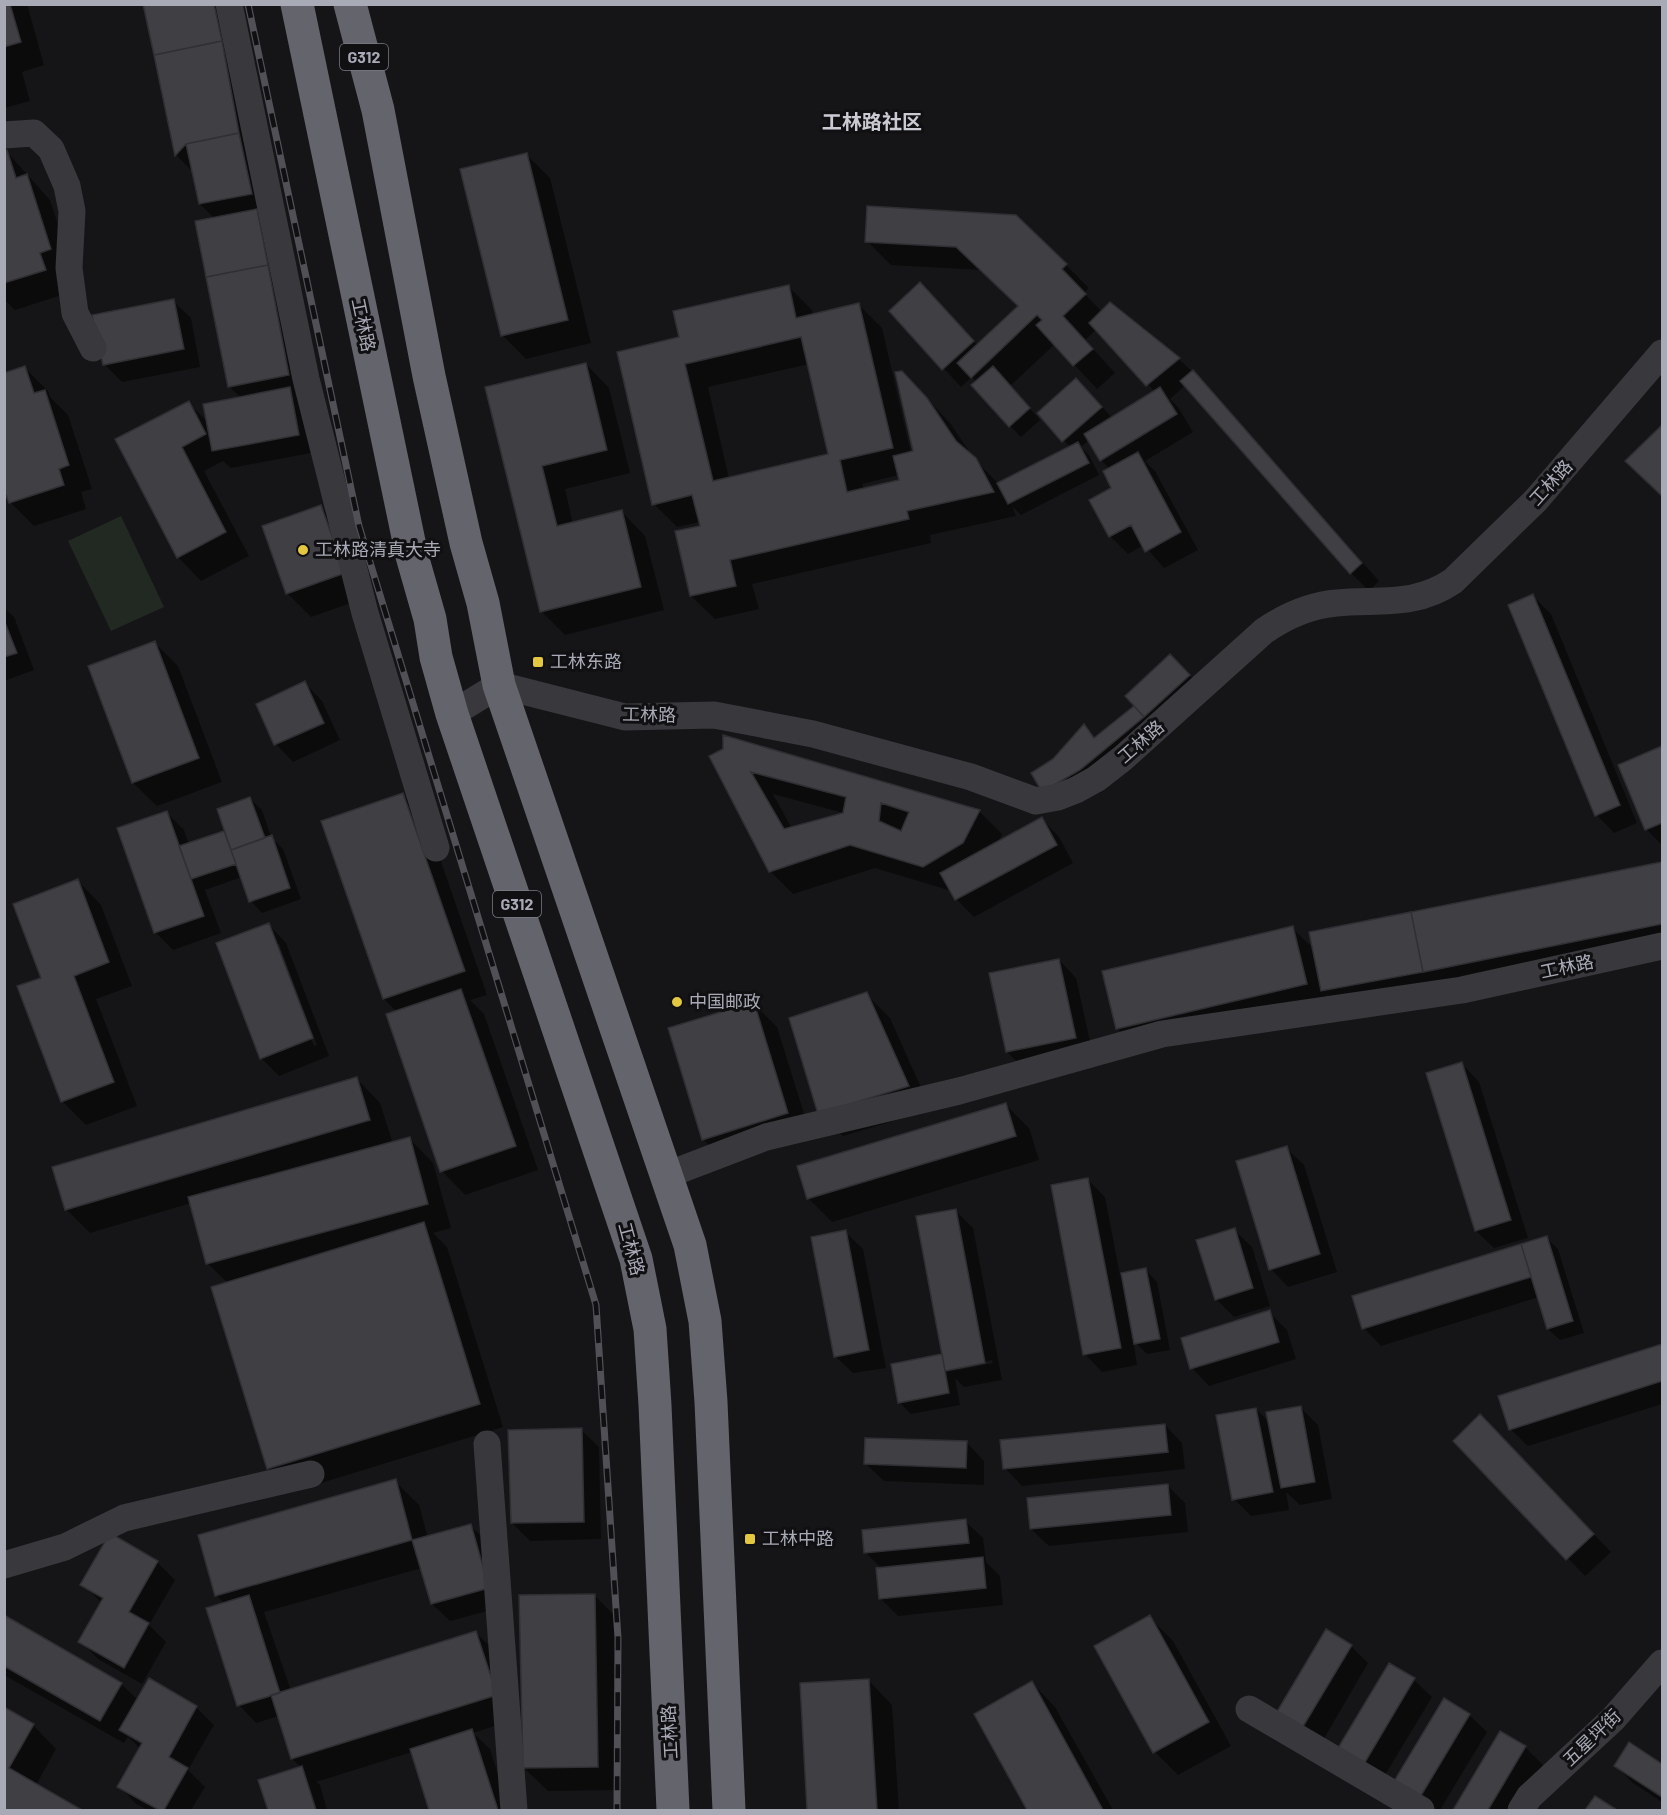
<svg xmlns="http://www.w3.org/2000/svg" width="1667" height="1815" viewBox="0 0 1667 1815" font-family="Barlow,'Noto Sans SC',sans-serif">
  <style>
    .green { fill: #222923 }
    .shadow { fill: #0007; fill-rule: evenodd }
    .building { fill: #403f44; stroke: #302f33; stroke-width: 1.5; fill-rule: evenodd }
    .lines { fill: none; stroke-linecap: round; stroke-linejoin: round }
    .street { stroke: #38383d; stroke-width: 27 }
    .highway { stroke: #63646c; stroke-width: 33 }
    .rail-casing { stroke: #505056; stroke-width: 7 }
    .rail { stroke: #101012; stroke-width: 4.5; stroke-dasharray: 14; stroke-linecap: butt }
    .poi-dot { fill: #e3c741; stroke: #101012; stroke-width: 2 }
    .labels { text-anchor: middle; stroke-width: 6; stroke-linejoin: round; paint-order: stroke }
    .shield { fill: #101012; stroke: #7a7c85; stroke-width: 1.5 }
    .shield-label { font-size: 16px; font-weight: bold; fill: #a8aab6 }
    .street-label { font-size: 18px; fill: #a8aab6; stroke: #101012 }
    .poi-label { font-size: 18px; fill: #a8aab6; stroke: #101012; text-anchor: start }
    .neighbourhood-label { font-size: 20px; font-weight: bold; fill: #c9cad2; stroke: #101012 }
  </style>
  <rect width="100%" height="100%" fill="#151517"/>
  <path class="green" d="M121,516L164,607L111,631L68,541Z"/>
  <path class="shadow" d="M4,4H27L44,65L22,72L30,101L4,108Z
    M145,4H227L306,392L295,394L307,406L316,452L231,468L223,461L204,471L249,556L201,581L178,557L117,439L188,403L208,422L241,398L229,386L215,219L200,204L194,173L176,155Z
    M7,152L50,200L74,273L68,293L15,310L4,299V153Z
    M526,154L550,178L591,343L526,359L502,335Z
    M869,207L1066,265L1089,288L1084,293L1102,312L1110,304L1179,359L1210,389L1379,581L1369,591L1351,573L1186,385L1170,399L1178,407L1193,432L1145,461L1155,471L1198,550L1164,568L1144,545L1128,554L1110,536L1113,489L1110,469L1101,460L1089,440L1081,447L1089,455L1099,475L1021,515L1012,506L1016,516L930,535L931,543L752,584L759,609L715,619L691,596L701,527L700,522L677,527L654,504L681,339L788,286L812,310L813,315L859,305L882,328L911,453L915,452L902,372L950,423L975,460L999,484L1070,447L1039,413L1088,391L1112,418L1155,392L1097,329L1085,340L1115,373L1097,389L1055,344L1010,386L1040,420L1021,437L1010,426L972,377L961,387L891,311L938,302L978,346L1019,306L982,270L891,265L867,241ZM809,364L830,455L729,479L708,387ZM899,475L901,481L864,489L862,484Z
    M173,301L191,318L200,367L122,382L104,364Z
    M586,364L609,388L630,473L565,489L573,524L622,512L645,536L664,610L565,635L541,611L486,388Z
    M25,368L48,391L51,398L68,415L92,489L81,492L86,509L34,526L10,502Z
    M1662,427V496L1627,461Z
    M321,507L344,531L368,597L311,617L287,593Z
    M1533,596L1551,614L1637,823L1614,833L1597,815Z
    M4,608L14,617L34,670L4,681Z
    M154,642L178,666L222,782L157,806L133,783L90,667Z
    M1182,667L1200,687L1161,735L1043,791L1054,760L1084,726L1096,738Z
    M305,683L322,701L340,740L293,762L276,744Z
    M1662,748V845L1646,829L1620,766Z
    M711,757L979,811L1002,834L998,843L1042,819L1059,837L1073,863L974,917L956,899L950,888L948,890L875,868L793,894L770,871ZM773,794L847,814L792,829Z
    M402,794L426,818L487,995L470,1000L484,1014L538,1170L465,1195L442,1171L397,1012L384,999Z
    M250,799L262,810L271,837L283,849L301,899L262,913L251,901L242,877L205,890L221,933L173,950L156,933L119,829L167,813L184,830L189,845L226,832Z
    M1662,864V952L1341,1008L1326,994L1330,1008L1141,1052L1117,1028L1292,928L1315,950L1311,933Z
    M78,881L101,905L132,986L96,999L137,1106L86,1125L62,1101L43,979Z
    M269,925L286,943L329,1056L279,1076L261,1058ZM275,944H279L317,1045L314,1046Z
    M1059,960L1076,978L1093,1055L1025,1069L1007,1052Z
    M866,994L890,1018L931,1110L843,1136L819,1113Z
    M753,1003L777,1027L811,1136L727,1163L703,1139Z
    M1462,1064L1479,1082L1528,1238L1494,1248L1476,1231Z
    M357,1079L380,1103L393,1144L410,1139L433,1163L451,1228L433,1233L447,1247L503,1427L292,1492L268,1468L228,1283L207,1263L191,1203L90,1233L66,1209Z
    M1006,1105L1029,1128L1039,1160L832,1222L808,1198Z
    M1286,1148L1304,1165L1337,1272L1288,1287L1271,1269Z
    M1088,1180L1105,1197L1120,1275L1146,1270L1157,1282L1170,1350L1147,1354L1133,1340L1137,1365L1102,1372L1085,1354Z
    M955,1210L973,1228L1002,1380L964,1387L955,1378L960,1405L911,1414L899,1402L944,1359ZM992,1360L993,1363L958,1370V1367Z
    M1234,1230L1252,1247L1270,1306L1234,1317L1216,1299Z
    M845,1232L863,1249L886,1368L853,1373L835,1356Z
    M1546,1237L1558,1249L1584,1333L1560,1340L1548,1329L1539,1297L1381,1346L1364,1328L1354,1297Z
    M1269,1312L1287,1330L1296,1359L1209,1386L1192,1368Z
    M1662,1345V1404L1528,1446L1510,1429L1500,1397Z
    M1300,1407L1318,1425L1332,1499L1300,1505L1286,1492L1289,1510L1251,1516L1234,1499L1256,1409L1270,1423Z
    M1165,1425L1182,1443L1185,1469L1022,1486L1005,1468Z
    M581,1430L599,1447L601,1539L530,1541L512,1523Z
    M1498,1434L1611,1552L1585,1576L1455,1441Z
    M967,1443L984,1461V1485L884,1481L866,1464Z
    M395,1481L419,1505L428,1538L471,1526L488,1543L506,1606L450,1621L432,1604L422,1568L264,1612L291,1691L476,1633L500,1656L519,1718L473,1733L490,1749L509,1810H431L412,1752L316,1782L320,1785L327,1810H269L260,1781L302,1768L292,1759L279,1716L256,1723L239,1705L225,1604L216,1595Z
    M1167,1485L1185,1503L1188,1532L1049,1546L1031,1529Z
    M965,1521L983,1538L986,1562L1000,1576L1003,1605L898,1616L880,1598L882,1569L866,1553Z
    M110,1535L157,1562L175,1580L149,1625L166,1642L142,1684L98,1659L80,1641L102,1603L82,1584Z
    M594,1595L618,1619L621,1790L548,1791L524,1768Z
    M4,1617L121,1684L138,1700L196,1707L214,1725L188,1770L205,1787L191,1810H148L136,1804L119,1786L140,1748L128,1737L124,1743L4,1675Z
    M1149,1617L1173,1641L1231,1746L1178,1775L1155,1752Z
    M1351,1646L1368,1663L1319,1747L1294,1732Z
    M1389,1665L1414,1680L1432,1697L1382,1780L1358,1766Z
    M869,1681L892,1705L899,1810H809L801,1685Z
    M1032,1683L1055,1707L1113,1810H1029L976,1714Z
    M4,1709L33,1725L56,1749L36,1785L79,1810H4Z
    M1469,1715L1487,1732L1440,1810H1429L1395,1783Z
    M1501,1733L1526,1748L1543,1765L1516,1810H1455Z
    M1629,1744L1662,1765V1802L1633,1783L1616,1766Z"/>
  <path class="building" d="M4,4H10L21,42L4,47Z
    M143,4H214L222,41L154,55Z
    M222,41L239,133L186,144L175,156L154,55Z
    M239,133L252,194L199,204L186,144Z
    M7,150L16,178L27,174L51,249L40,253L46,270L4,283V151Z
    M527,153L568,320L501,336L460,169Z
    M867,206L1016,215L1067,264L1062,269L1086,294L1063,316L1093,349L1073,366L1036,325L1042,320L1037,315L971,378L957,363L1018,306L956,247L865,242Z
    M257,209L268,265L206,277L195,221Z
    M268,265L289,375L228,387L206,277Z
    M920,282L974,341L942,370L889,311Z
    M789,285L796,318L859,303L893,448L840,460L847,492L899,480L893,456L913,451L895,372L902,371L927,398L956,441L976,458L994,492L907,511L909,519L730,560L736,586L690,596L675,531L700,526L692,495L652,505L617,352L679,337L673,311ZM801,337L828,454L713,481L685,364Z
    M174,299L184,349L103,365L92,315Z
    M1110,302L1180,358L1146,386L1089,323Z
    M586,363L607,450L542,466L557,526L622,510L641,587L540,612L485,387Z
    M25,366L34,393L45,390L69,465L59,469L64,485L9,503L4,490V373Z
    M993,366L1030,408L1009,427L971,385Z
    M1193,370L1362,563L1350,574L1180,381Z
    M1076,378L1102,407L1062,442L1037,413Z
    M290,387L299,435L212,451L203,404Z
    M1160,387L1177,414L1100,461L1084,434Z
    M189,401L206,434L182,447L226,532L177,558L115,439Z
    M1662,425V496L1625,461Z
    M1078,442L1089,463L1008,504L997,483Z
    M1138,452L1181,532L1145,552L1131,525L1109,537L1089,500L1111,488L1103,471Z
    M321,505L345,573L286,594L262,526Z
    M1533,594L1620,805L1595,816L1508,605Z
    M4,620L17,653L4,657Z
    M155,641L199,758L132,783L88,666Z
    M1170,654L1190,675L1144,717L1125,696Z
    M305,681L324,723L274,745L256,704Z
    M1134,706L1144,717L1080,770L1042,792L1031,773L1053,759L1084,724L1094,738Z
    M723,735L980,810L963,843L923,867L850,845L769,872L709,756L723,749ZM751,772L846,797L843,813L784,829ZM881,803L909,812L901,831L879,821Z
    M1662,746V823L1645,830L1618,765Z
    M403,793L465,971L383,999L321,821Z
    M250,797L265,838L231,850L217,809Z
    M167,811L204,916L154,933L117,828Z
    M1042,817L1057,845L955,900L940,873Z
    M224,831L236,864L191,879L179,846Z
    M272,835L290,888L249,902L231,850Z
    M1662,862V924L1423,972L1411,912Z
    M78,879L109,962L74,976L114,1082L61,1102L17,986L41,978L13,904Z
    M1411,912L1423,972L1321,991L1309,932Z
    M269,923L313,1038L260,1059L216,943Z
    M1293,926L1307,984L1116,1029L1102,971Z
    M1059,959L1076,1038L1006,1052L989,973Z
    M461,989L516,1146L440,1172L386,1014Z
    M867,992L909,1086L818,1114L789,1018Z
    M754,1002L788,1113L702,1140L668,1028Z
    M1462,1062L1511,1220L1475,1231L1426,1073Z
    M357,1077L370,1120L65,1210L52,1167Z
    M1006,1103L1016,1136L807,1199L797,1166Z
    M410,1137L428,1204L206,1264L188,1197Z
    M1287,1146L1320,1254L1269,1270L1236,1161Z
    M1088,1178L1121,1348L1083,1355L1051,1185Z
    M956,1209L985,1363L945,1371L916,1216Z
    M424,1222L480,1404L267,1469L211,1287Z
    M1235,1228L1253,1288L1215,1300L1196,1240Z
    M846,1230L869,1350L834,1357L811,1237Z
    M1547,1236L1573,1321L1547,1329L1521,1244Z
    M1521,1244L1531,1277L1362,1329L1352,1296Z
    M1146,1268L1160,1339L1134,1344L1121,1273Z
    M1270,1310L1279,1342L1190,1369L1181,1338Z
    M1662,1344V1381L1509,1430L1498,1396Z
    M942,1354L949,1393L898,1403L891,1364Z
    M1301,1406L1315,1482L1281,1488L1266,1412Z
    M1256,1408L1273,1492L1232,1500L1216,1415Z
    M1480,1414L1594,1534L1566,1560L1453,1441Z
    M1165,1424L1168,1452L1003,1469L1000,1440Z
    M582,1428L584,1522L511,1523L508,1430Z
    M865,1438L967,1441L966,1468L864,1464Z
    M396,1479L412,1540L215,1596L198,1535Z
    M1168,1484L1171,1515L1030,1529L1027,1498Z
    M966,1519L969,1543L864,1553L862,1530Z
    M471,1524L489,1588L431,1604L412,1540Z
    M110,1533L158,1561L129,1612L149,1623L124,1668L78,1642L103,1598L80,1585Z
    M983,1557L986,1588L879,1599L876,1568Z
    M595,1594L598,1767L523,1768L519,1595Z
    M249,1595L280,1693L237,1706L206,1608Z
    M4,1615L122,1683L100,1721L4,1666Z
    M1150,1615L1209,1722L1153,1753L1094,1646Z
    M1326,1629L1352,1645L1301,1730L1275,1715Z
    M476,1631L497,1695L291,1759L271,1695Z
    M1389,1663L1415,1678L1364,1764L1338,1748Z
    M149,1678L197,1706L169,1757L188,1768L164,1810H159L117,1787L142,1743L119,1730Z
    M869,1679L877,1810H807L800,1683Z
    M1032,1681L1103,1810H1027L974,1714Z
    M1444,1698L1470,1714L1419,1799L1393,1783Z
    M4,1707L34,1724L9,1768L82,1810H4Z
    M472,1729L498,1810H429L410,1749Z
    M1500,1731L1526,1746L1488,1810H1453Z
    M1629,1742L1662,1764V1797L1614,1766Z
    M302,1766L316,1810H268L258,1780Z
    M1595,1796L1617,1810H1585Z"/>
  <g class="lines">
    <path class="street" d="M229,4L306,379L365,613L436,848
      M4,135L34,133L51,149L67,186L72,211L69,268L75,313L93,348
      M452,714L499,685L625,717L714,715L813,734L971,777L1036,801L1058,797L1076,790L1096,779L1123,758L1264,631C1286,616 1310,605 1337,603C1379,599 1415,607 1453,581L1536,500L1662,353
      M667,1175L766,1137L959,1091L1162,1034L1462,990L1662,946
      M487,1444L514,1810
      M4,1565L65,1547L124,1518L311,1474
      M1249,1709L1421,1810
      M1521,1810L1529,1797L1613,1719L1662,1663"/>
    <path class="highway" d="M297,4L412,556L430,619L436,657L452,714L636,1259L650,1329L655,1405L673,1810
      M350,4L378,110L429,376L466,543L483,603L499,685L690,1245L705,1321L711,1402L729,1810"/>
    <defs>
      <path id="rail" d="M248,4L359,526L596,1305L618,1638L617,1810"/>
    </defs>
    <use href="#rail" class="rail-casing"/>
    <use href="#rail" class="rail"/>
  </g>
  <g class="poi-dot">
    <circle cx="303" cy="550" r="6"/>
    <rect x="532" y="656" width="12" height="12" rx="3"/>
    <circle cx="677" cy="1002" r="6"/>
    <rect x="744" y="1533" width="12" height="12" rx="3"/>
  </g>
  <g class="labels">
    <g class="shield">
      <rect x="340" y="44" width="48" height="26" rx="4.5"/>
      <rect x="493" y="891" width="48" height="26" rx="4.5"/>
    </g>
    <g class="shield-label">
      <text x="364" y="63">G312</text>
      <text x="517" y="910">G312</text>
    </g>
    <g class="street-label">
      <text transform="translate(363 325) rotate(78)" y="6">工林路</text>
      <text transform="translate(1551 483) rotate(-48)" y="6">工林路</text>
      <text transform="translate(649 715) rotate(1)" y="6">工林路</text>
      <text transform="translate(1141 742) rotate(-41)" y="6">工林路</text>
      <text transform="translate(1567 967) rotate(-12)" y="6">工林路</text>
      <text transform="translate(631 1249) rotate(75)" y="6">工林路</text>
      <text transform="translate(670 1732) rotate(-93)" y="6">工林路</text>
      <text transform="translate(1592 1738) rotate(-44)" y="6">五星坪街</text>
    </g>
    <g class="poi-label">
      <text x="315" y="556">工林路清真大寺</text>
      <text x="550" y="668">工林东路</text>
      <text x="689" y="1008">中国邮政</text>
      <text x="762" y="1545">工林中路</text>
    </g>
    <g class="neighbourhood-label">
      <text x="872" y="129">工林路社区</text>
    </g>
  </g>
  <rect width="1667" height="1815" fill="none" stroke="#a8aab6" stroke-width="12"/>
</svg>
